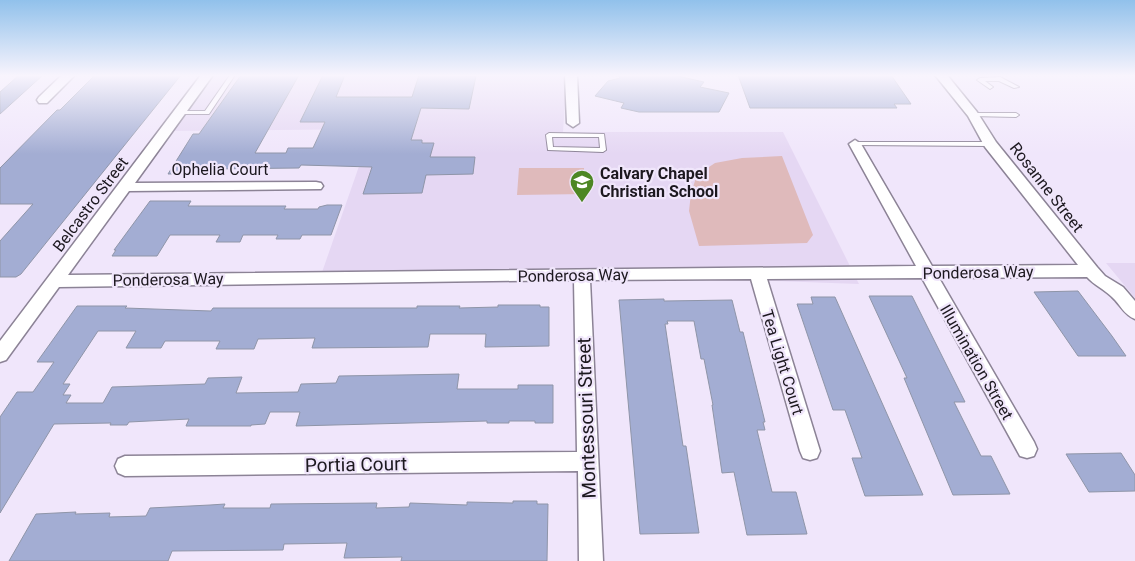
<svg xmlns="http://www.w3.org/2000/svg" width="1135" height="561" viewBox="0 0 1135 561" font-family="Roboto,sans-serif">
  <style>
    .built { fill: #e5d7f3 }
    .green { fill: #dfbabb }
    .building { fill: #a3add3; stroke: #8f95a8 }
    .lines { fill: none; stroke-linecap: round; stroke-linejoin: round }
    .service-casing { stroke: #8c8396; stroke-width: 2 }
    .minor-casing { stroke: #8c8396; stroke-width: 3 }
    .service { fill: #fff; fill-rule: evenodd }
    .minor { fill: #fff; fill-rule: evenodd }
    .labels { text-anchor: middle; stroke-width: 4.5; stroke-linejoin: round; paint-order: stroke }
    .street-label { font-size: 16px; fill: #1c181f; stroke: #f0e6fb }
    .poi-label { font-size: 16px; font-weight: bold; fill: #1c181f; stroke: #f0e6fb; text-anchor: start }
    .near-street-label { font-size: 19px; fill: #1c181f; stroke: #f0e6fb }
  </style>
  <rect width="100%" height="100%" fill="#f0e6fb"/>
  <path class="built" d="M207,75H567L563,132H783L859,284L582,274L320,278L372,129L166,131Z
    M1106,263H1135V298Z"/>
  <path class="green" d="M782,156L813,235L807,243L699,246L689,211L691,193L697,175L715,163L742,158Z
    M519,168H584L585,194L517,195Z"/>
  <path class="building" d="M19,75H43L0,114V92Z
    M95,75H181L21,274L16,277H0V241L33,204H0V168L57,110H60Z
    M241,75H299L255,153H286L288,148H313L325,122H300L323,75H345L336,97H412L419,75L476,76L469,109L421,108L411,140H422V143H434L430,157H475L473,174L426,175L422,193L363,194L372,167L301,165L299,168L210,169L207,173L168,174L193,134H199Z
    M618,75H673L704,82L700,87L729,93L719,112H639L621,108L624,103L595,96L608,81L620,78Z
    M738,75H891L911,104H894L897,108H750Z
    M150,201H191L188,206H286L284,209H318L319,207L327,205H342L331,235H302L300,239H276L278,235H243L240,242H216L220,235H170L157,256H112L116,250H114Z
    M1078,291L1112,336L1126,356H1078L1034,292Z
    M869,296H912L965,402H954L981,456H991L1010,494L953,495L904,378H907Z
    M811,297H835L923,495L865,496L852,458H862L845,410H833L797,304H813Z
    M664,299V301L732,300L740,332H743L765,422H763L765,430H757L772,492H796L807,534L747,535L734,472L722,473L712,405H713L704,359H701L694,321H667L668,324H665L683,446H686L699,533L640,534L619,300Z
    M498,305H540V307H549V346L485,347L486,334H430L428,347L312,348L315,338L258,339L254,349H216L220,341H165L161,348H126L136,331H98L63,384H70L63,395H71L66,403H103L112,387L205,384L208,378L242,377L236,393L298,392L301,384L336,383L339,376L459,374L457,389H518V385H553V423H535V421H509V423H487V421L296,426L300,412H270L265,424L251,425V426H186L189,419L129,422L127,425H110L111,423L54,424L0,513V417L17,392H33L54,362H37L77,306H127L125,308L211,311L213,308H417V306H460L459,308L498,307Z
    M1121,453L1135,475V491L1089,492L1066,454Z
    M513,501H537V504H548L547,561H401L402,557L344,558L347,543L284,544L283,550L172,551L168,561H9L36,514L76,512L75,514L110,513L109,517L146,516L150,508L210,505L225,504L223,508H270L271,504L377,503L376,508L409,507L410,503L467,505V502L513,503Z"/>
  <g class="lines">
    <defs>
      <path id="service" d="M230,75H235L209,114H178V112L180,111H205Z
        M1000,77L1019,87L1014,88L999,81H985L993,87L990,89L977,80L980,78Z
        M973,113H1016L1019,115L1016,117L971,116V114Z
        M549,133L604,134L606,150L603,152L548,150L546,135ZM552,137H599L600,148L553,147Z
        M855,142H990L993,144L990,146L853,145V143Z"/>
      <path id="minor" d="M62,75H75L47,103H39L37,100L39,97Z
        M201,75H213L135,183L316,182L321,183L323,186L321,189L129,191L68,275L916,266L849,144L855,140L861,144L932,266L1078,265L985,147L968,116L935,75H947L977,112L996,142L1097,267L1105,276L1123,287L1135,301V319C1124,315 1120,304 1112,297C1104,289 1094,285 1087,277L939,278L1034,442L1037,449L1034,456L1027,458L1020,456L922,278L767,279L820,451L817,458L810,460L803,458L800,451L751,279L590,280L603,561H579L578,471L125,476L118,473L115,466L118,459L125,456L577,452L574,280L59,287L6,360L0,362V341Z
        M565,75H577L579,123L573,127L567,123Z"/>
    </defs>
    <use href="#service" class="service-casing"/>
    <use href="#minor" class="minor-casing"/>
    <use href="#service" class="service"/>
    <use href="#minor" class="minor"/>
  </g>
  <linearGradient id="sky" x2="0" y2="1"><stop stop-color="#91c1eb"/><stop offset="0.49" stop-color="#f8f4fd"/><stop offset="1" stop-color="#f8f4fd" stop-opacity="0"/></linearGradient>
  <rect width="1135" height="154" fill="url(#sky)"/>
  <defs>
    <symbol id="school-pin" viewBox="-11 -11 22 30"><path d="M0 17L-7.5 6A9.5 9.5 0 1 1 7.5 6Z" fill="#4d8724" stroke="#f0e6fb"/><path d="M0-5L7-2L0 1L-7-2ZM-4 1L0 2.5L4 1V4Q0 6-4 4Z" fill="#fff"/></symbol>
  </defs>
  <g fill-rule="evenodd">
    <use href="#school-pin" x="568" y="168" width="28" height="38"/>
  </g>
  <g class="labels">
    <g class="street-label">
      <text x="220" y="175">Ophelia Court</text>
      <text transform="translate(1047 187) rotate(52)" y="6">Rosanne Street</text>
      <text transform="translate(90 204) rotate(-53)" y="6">Belcastro Street</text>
      <text transform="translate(978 272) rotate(-1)" y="6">Ponderosa Way</text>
      <text transform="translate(573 275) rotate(-1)" y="6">Ponderosa Way</text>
      <text transform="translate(168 279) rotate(-1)" y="6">Ponderosa Way</text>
      <text transform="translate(783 362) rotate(73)" y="6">Tea Light Court</text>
      <text transform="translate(977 362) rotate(60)" y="6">Illumination Street</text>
    </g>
    <g class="poi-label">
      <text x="600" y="179">Calvary Chapel<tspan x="600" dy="18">Christian School</tspan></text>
    </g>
    <g class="near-street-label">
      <text transform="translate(586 418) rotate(-92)" y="7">Montessouri Street</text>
      <text transform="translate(356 464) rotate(-1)" y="7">Portia Court</text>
    </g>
  </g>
</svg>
